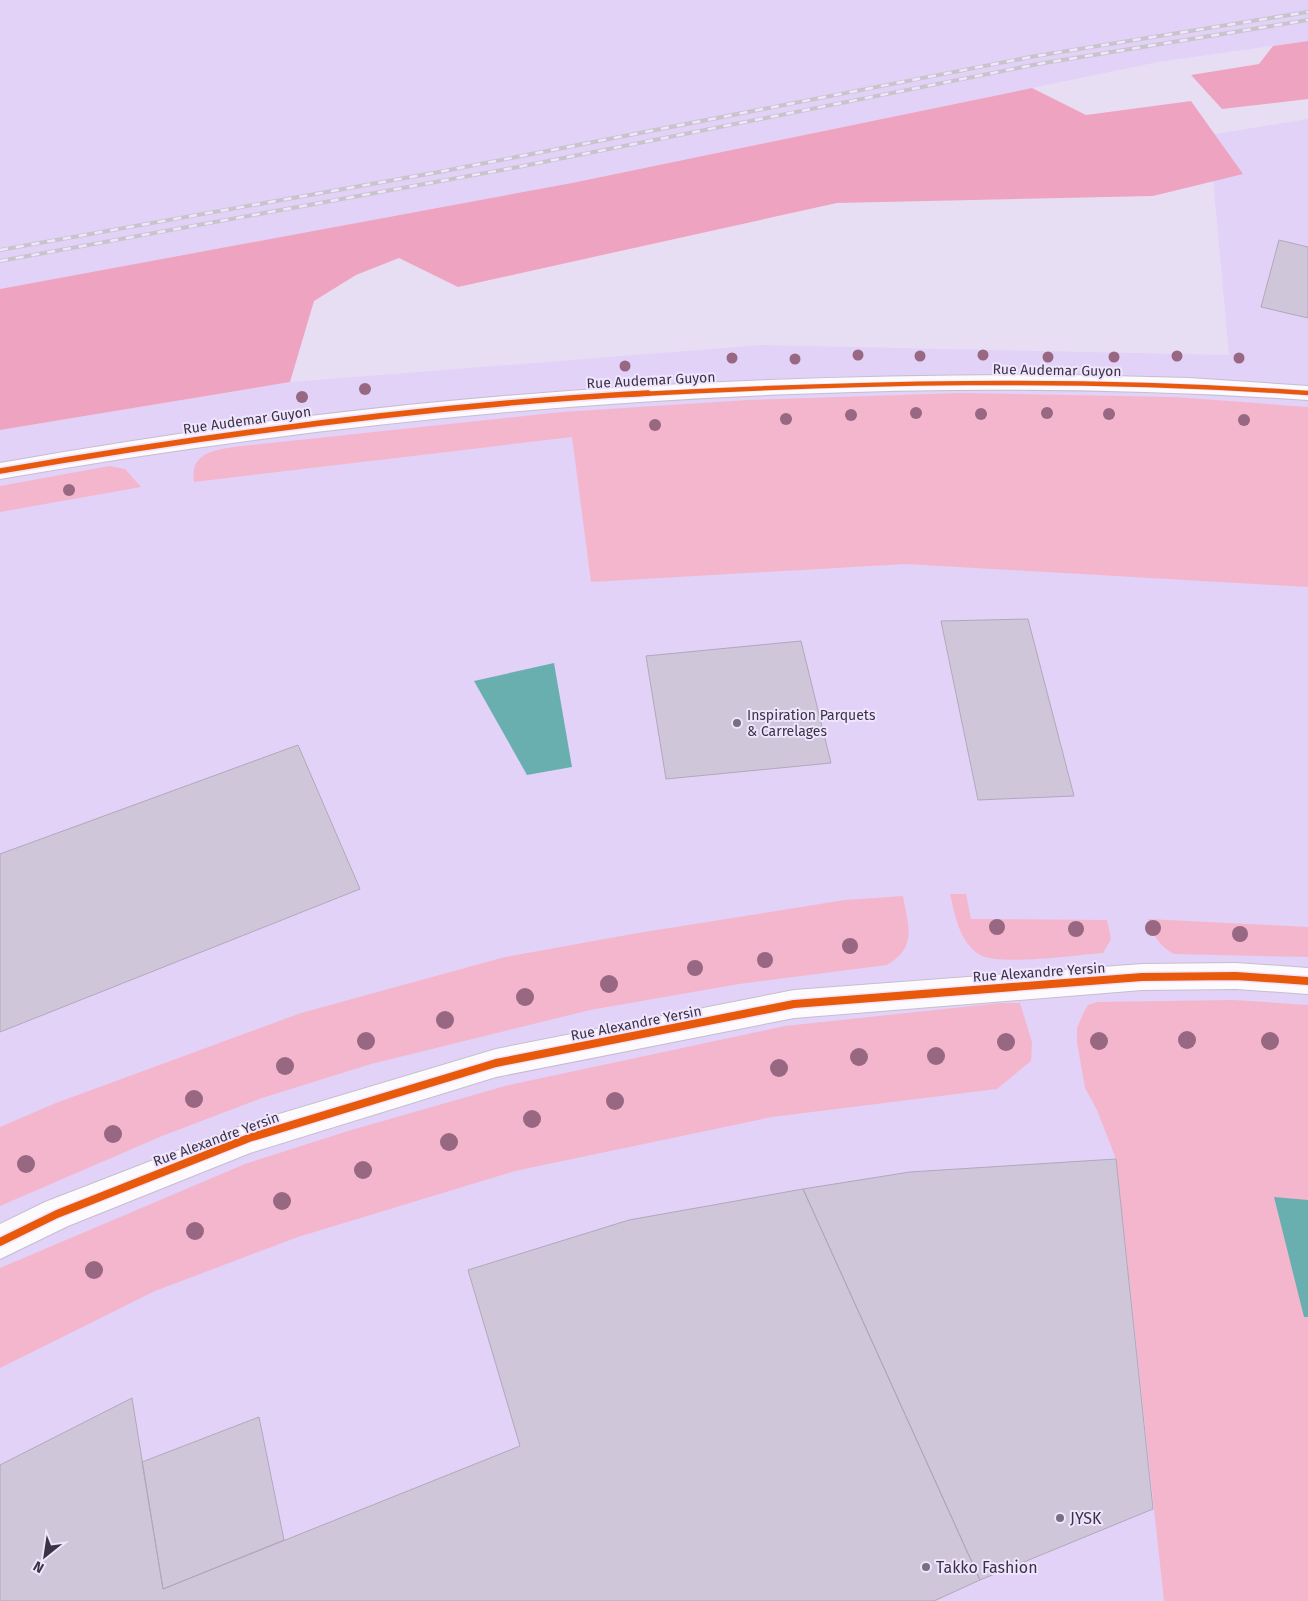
<svg xmlns="http://www.w3.org/2000/svg" width="1308" height="1601" viewBox="0 0 1308 1601" font-family="'Fira Sans',sans-serif">
  <style>
    .built { fill: #e2d2f7 }
    .green { fill: #f4b6cd }
    .forest { fill: #eea4c0 }
    .water { fill: #6aafaf }
    .building { fill: #cfc7d9; stroke: #b0a8ba }
    .lines { fill: none; stroke-linecap: round; stroke-linejoin: round }
    .minor-casing { stroke: #c5becf; stroke-width: 2 }
    .minor { fill: #fcfafd; fill-rule: evenodd }
    .rail-casing { stroke: #c8c4cb; stroke-width: 4 }
    .rail { stroke: #f0e5fe; stroke-width: 2.5; stroke-dasharray: 8; stroke-linecap: butt }
    .cycleway-far2-casing { stroke: #f0e5fe; stroke-width: 6 }
    .cycleway-far1-casing { stroke: #f0e5fe; stroke-width: 9 }
    .cycleway-casing { stroke: #f0e5fe; stroke-width: 11 }
    .cycleway-far2 { stroke: #e8590c; stroke-width: 4.5 }
    .cycleway-far1 { stroke: #e8590c; stroke-width: 5.5 }
    .cycleway { stroke: #e8590c; stroke-width: 8 }
    .tree { fill: #986782 }
    .poi-dot { fill: #786f82; stroke: #f0e5fe; stroke-width: 2 }
    .labels { text-anchor: middle; stroke-width: 4; stroke-linejoin: round; paint-order: stroke }
    .street-label { font-size: 14px; fill: #3b3344; stroke: #f0e5fe }
    .poi-label { font-size: 14px; fill: #3b3344; stroke: #f0e5fe; text-anchor: start }
    .near-poi-label { font-size: 16px; fill: #3b3344; stroke: #f0e5fe; text-anchor: start }
  </style>
  <rect width="100%" height="100%" fill="#e8def4"/>
  <path class="built" d="M0,0H1308V41L1158,62L572,183L0,289Z
    M1308,119V1601H0V430L290,382L762,345L1229,355L1209,135Z"/>
  <path class="green" d="M962,393L1175,397L1308,407V587L906,564L591,582L572,437L194,482C190,454 211,451 233,447L562,412L748,400Z
    M109,466L125,469L141,487L0,512V486Z
    M950,894H966L971,919L1107,920L1111,939L1103,953C1077,955 1000,966 980,955C959,942 955,915 950,894Z
    M903,896C908,925 918,947 887,965L739,984L590,1010L371,1064L262,1098L162,1136L0,1206V1127L56,1103L301,1013L505,957L638,933L845,900Z
    M1148,919L1308,927V957L1174,954C1158,945 1154,936 1148,919Z
    M1233,1000L1308,1005V1601H1164L1116,1159L1097,1110L1085,1088L1077,1042V1028L1083,1014L1088,1005L1097,1002Z
    M1000,1003H1020L1032,1042L1031,1061L997,1089L772,1117L515,1171L298,1237L155,1291L0,1368V1268L245,1164L348,1131L505,1086L785,1026Z"/>
  <path class="forest" d="M1308,41V99L1222,109L1191,75L1259,64L1273,46Z
    M1032,88L1086,115L1191,101L1243,174L1153,196L837,203L458,287L399,258L356,275L314,301L290,382L0,430V289L572,183Z"/>
  <path class="water" d="M554,663L572,767L527,775L474,681Z
    M1274,1197L1308,1200V1317H1304Z"/>
  <path class="building" d="M1279,240L1308,247V318L1261,307Z
    M1028,619L1074,796L978,800L941,621Z
    M801,641L831,763L666,779L646,656Z
    M298,745L360,889L0,1032V854Z
    M1116,1159L1153,1509L980,1580L803,1189L910,1172Z
    M803,1189L980,1580L934,1601H0V1465L132,1398L163,1589L520,1446L468,1270L629,1220Z
    M259,1417L284,1540L163,1589L142,1462Z"/>
  <g class="lines">
    <defs>
      <path id="minor" d="M1071,375L1189,378L1308,386V400C1137,388 965,387 793,394C527,404 263,433 0,479V463C103,445 206,429 310,416C562,385 817,374 1071,375Z
        M1236,963L1308,968V994L1236,989L1142,990L794,1018L496,1077L250,1153L68,1226L0,1259V1224L45,1202L249,1123L496,1049L794,990L1142,964Z"/>
    </defs>
    <use href="#minor" class="minor-casing"/>
    <use href="#minor" class="minor"/>
    <defs>
      <path id="rail" d="M0,250L439,172L1036,56L1308,12
        M0,261L518,167L1038,64L1308,20"/>
    </defs>
    <use href="#rail" class="rail-casing"/>
    <use href="#rail" class="rail"/>
    <defs>
      <path id="cycleway-far2" d="M625,395C853,382 1080,377 1308,393"/>
      <path id="cycleway-far1" d="M0,471C214,434 430,405 648,393"/>
      <path id="cycleway" d="M0,1242L57,1214L249,1138L496,1063L794,1004L1142,977L1236,976L1308,981"/>
    </defs>
    <use href="#cycleway-far2" class="cycleway-far2-casing"/>
    <use href="#cycleway-far1" class="cycleway-far1-casing"/>
    <use href="#cycleway" class="cycleway-casing"/>
    <use href="#cycleway-far2" class="cycleway-far2"/>
    <use href="#cycleway-far1" class="cycleway-far1"/>
    <use href="#cycleway" class="cycleway"/>
  </g>
  <g class="tree">
    <circle cx="858" cy="355" r="5.5"/>
    <circle cx="983" cy="355" r="5.5"/>
    <circle cx="920" cy="356" r="5.5"/>
    <circle cx="1177" cy="356" r="5.5"/>
    <circle cx="1048" cy="357" r="5.5"/>
    <circle cx="1114" cy="357" r="5.5"/>
    <circle cx="732" cy="358" r="5.5"/>
    <circle cx="1239" cy="358" r="5.5"/>
    <circle cx="795" cy="359" r="5.5"/>
    <circle cx="625" cy="366" r="5.5"/>
    <circle cx="365" cy="389" r="6"/>
    <circle cx="302" cy="397" r="6"/>
    <circle cx="916" cy="413" r="6"/>
    <circle cx="1047" cy="413" r="6"/>
    <circle cx="981" cy="414" r="6"/>
    <circle cx="1109" cy="414" r="6"/>
    <circle cx="851" cy="415" r="6"/>
    <circle cx="786" cy="419" r="6"/>
    <circle cx="1244" cy="420" r="6"/>
    <circle cx="655" cy="425" r="6"/>
    <circle cx="69" cy="490" r="6"/>
    <circle cx="997" cy="927" r="8"/>
    <circle cx="1153" cy="928" r="8"/>
    <circle cx="1076" cy="929" r="8"/>
    <circle cx="1240" cy="934" r="8"/>
    <circle cx="850" cy="946" r="8"/>
    <circle cx="765" cy="960" r="8"/>
    <circle cx="695" cy="968" r="8"/>
    <circle cx="609" cy="984" r="9"/>
    <circle cx="525" cy="997" r="9"/>
    <circle cx="445" cy="1020" r="9"/>
    <circle cx="1187" cy="1040" r="9"/>
    <circle cx="366" cy="1041" r="9"/>
    <circle cx="1099" cy="1041" r="9"/>
    <circle cx="1270" cy="1041" r="9"/>
    <circle cx="1006" cy="1042" r="9"/>
    <circle cx="936" cy="1056" r="9"/>
    <circle cx="859" cy="1057" r="9"/>
    <circle cx="285" cy="1066" r="9"/>
    <circle cx="779" cy="1068" r="9"/>
    <circle cx="194" cy="1099" r="9"/>
    <circle cx="615" cy="1101" r="9"/>
    <circle cx="532" cy="1119" r="9"/>
    <circle cx="113" cy="1134" r="9"/>
    <circle cx="449" cy="1142" r="9"/>
    <circle cx="26" cy="1164" r="9"/>
    <circle cx="363" cy="1170" r="9"/>
    <circle cx="282" cy="1201" r="9"/>
    <circle cx="195" cy="1231" r="9"/>
    <circle cx="94" cy="1270" r="9"/>
  </g>
  <g class="poi-dot">
    <circle cx="737" cy="723" r="5"/>
    <circle cx="1060" cy="1518" r="5"/>
    <circle cx="926" cy="1567" r="5"/>
  </g>
  <g class="labels">
    <g class="street-label">
      <text transform="translate(1057 370) rotate(1)" y="5">Rue Audemar Guyon</text>
      <text transform="translate(651 380) rotate(-3)" y="5">Rue Audemar Guyon</text>
      <text transform="translate(247 420) rotate(-8)" y="5">Rue Audemar Guyon</text>
      <text transform="translate(1039 972) rotate(-4)" y="5">Rue Alexandre Yersin</text>
      <text transform="translate(636 1023) rotate(-11)" y="5">Rue Alexandre Yersin</text>
      <text transform="translate(216 1139) rotate(-20)" y="5">Rue Alexandre Yersin</text>
    </g>
    <g class="poi-label">
      <text x="747" y="720">Inspiration Parquets<tspan x="747" dy="16">&amp; Carrelages</tspan></text>
    </g>
    <g class="near-poi-label">
      <text x="1070" y="1524">JYSK</text>
      <text x="936" y="1573">Takko Fashion</text>
    </g>
  </g>
  <g transform="translate(45 1556) rotate(210)" stroke="#f0e5fe" stroke-width="4" paint-order="stroke">
  <path d="M0-4L9 19L0 12L-9 19Z" fill="#3b3344"/>
  <text y="-8" font-size="14" font-weight="bold" text-anchor="middle" fill="#3b3344">N</text>
  </g>
</svg>
